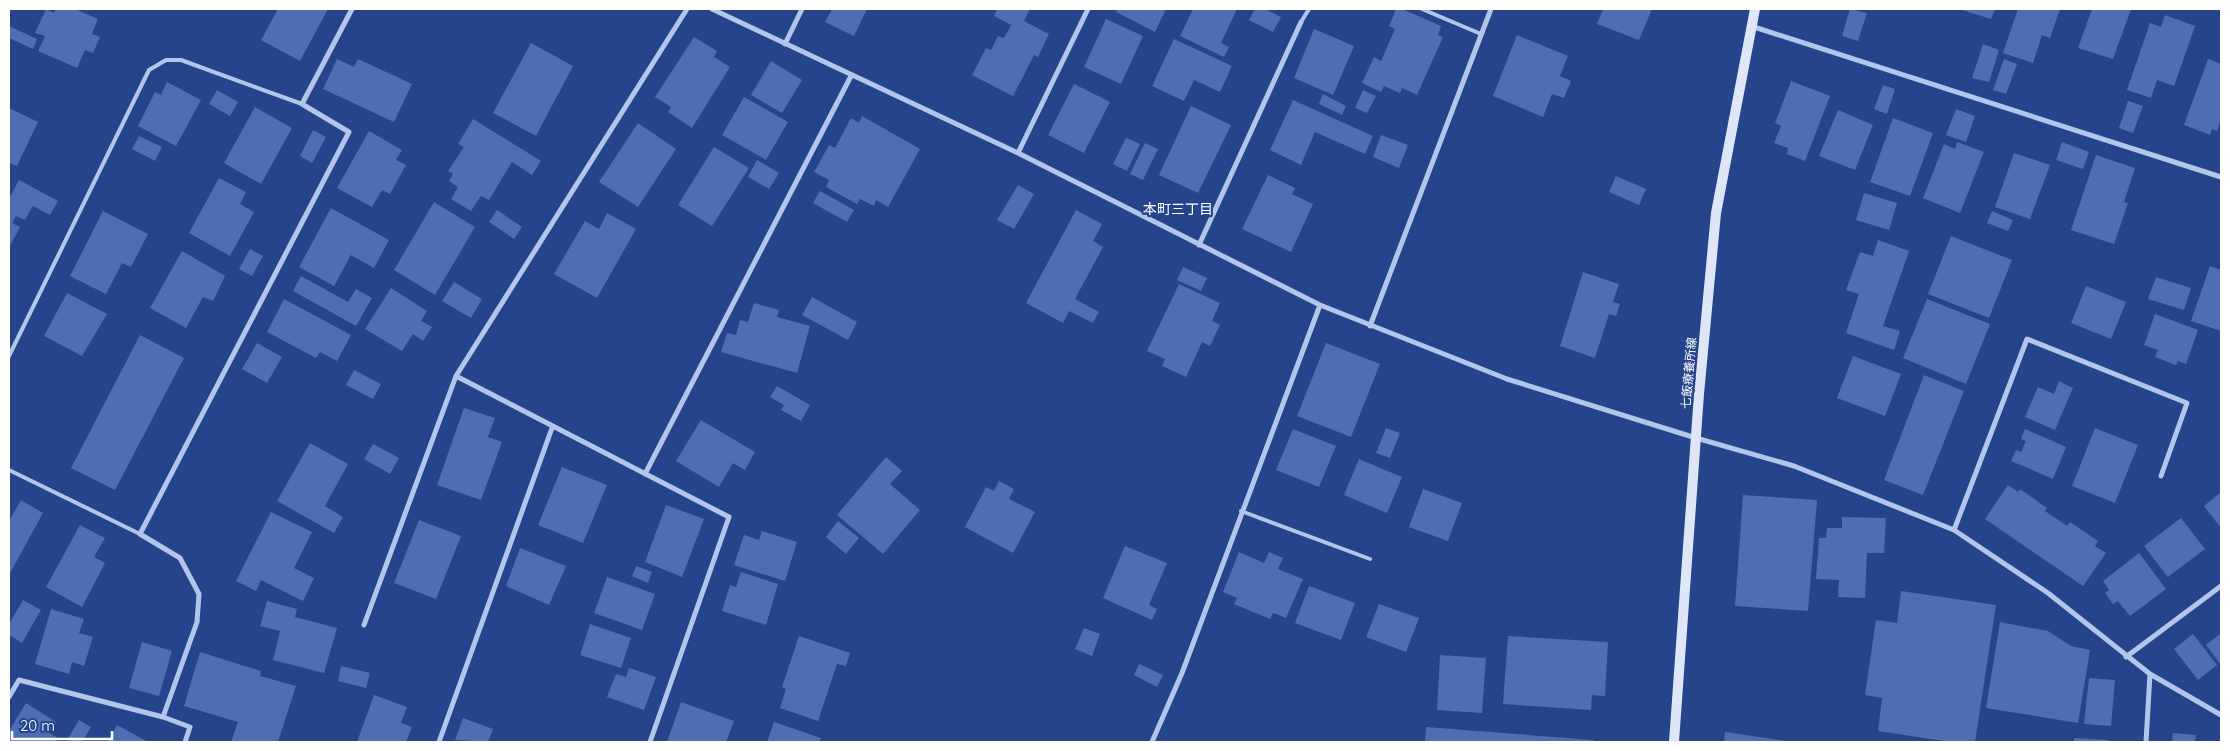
<svg xmlns="http://www.w3.org/2000/svg" width="2230" height="751" viewBox="0 0 2230 751" font-family="Quicksand,'Noto Sans JP',sans-serif">
  <style>
    .building { fill: #4e6db2 }
    .lines { fill: none; stroke-linecap: round; stroke-linejoin: round }
    .lane { stroke: #b4c5ea; stroke-width: 4 }
    .street { stroke: #b4c5ea; stroke-width: 5 }
    .secondary { stroke: #dee6f8; stroke-width: 10 }
    .labels { text-anchor: middle; stroke-width: 4.5; stroke-linejoin: round; paint-order: stroke }
    .street-label { font-size: 12px; fill: #fff; stroke: #26448b }
    .neighbourhood-label { font-size: 14px; fill: #fff; stroke: #26448b }
  </style>
  <rect width="100%" height="100%" fill="#26448b"/>
  <path class="building" d="M46,9L54,13L56,9H75L98,19L92,34L100,37L93,53L85,50L77,68L38,51L45,36L35,33Z
    M278,9H328L300,61L261,40Z
    M832,9H867L854,36L825,22Z
    M997,9H1030L1024,21L1049,34L1038,57L1034,55L1013,96L972,75L986,48L991,50L998,36L1004,38L1011,25L994,16Z
    M1117,9H1166L1155,32L1116,12Z
    M1193,9H1237L1221,43L1229,47L1224,57L1180,36Z
    M1255,9H1265L1281,17L1273,32L1249,20Z
    M1396,9H1402L1441,26L1438,35L1443,37L1417,95L1402,88L1400,93L1384,86L1381,92L1362,83L1374,57L1381,61L1395,29L1389,26Z
    M1603,9H1652L1639,40L1597,24Z
    M1850,9L1867,13L1858,41L1842,36Z
    M1959,9H1995L1991,19Z
    M2018,9H2060L2050,38L2042,35L2033,63L2003,53Z
    M2092,9H2131L2113,59L2078,48Z
    M2165,15L2195,26L2174,86L2157,80L2151,98L2127,90L2150,23L2161,27Z
    M1106,19L1143,36L1121,84L1084,67Z
    M9,26L37,39L33,49L9,38Z
    M1314,29L1354,46L1333,95L1294,78Z
    M1517,35L1568,56L1560,76L1571,81L1564,98L1552,94L1543,117L1493,96Z
    M694,37L717,51L714,57L730,67L692,128L668,112L671,107L655,97Z
    M1174,39L1232,66L1220,92L1194,80L1184,101L1152,86Z
    M531,43L573,66L536,136L493,113Z
    M1983,44L1999,50L1989,82L1972,78Z
    M337,59L354,67L358,59L412,84L394,122L323,89Z
    M2004,59L2017,64L2006,94L1993,90Z
    M2208,59L2221,64V119L2217,131L2212,129L2210,135L2184,125Z
    M771,61L802,80L782,113L751,95Z
    M1791,81L1830,96L1805,161L1787,154L1788,148L1774,143L1781,126L1775,123Z
    M167,82L201,100L176,146L138,126L155,92L161,95Z
    M1074,84L1110,102L1084,153L1048,135Z
    M1883,85L1895,89L1887,114L1874,109Z
    M217,90L238,102L230,116L209,104Z
    M1363,90L1376,96L1367,113L1355,108Z
    M1323,94L1346,106L1342,115L1319,104Z
    M744,97L788,122L766,160L722,135Z
    M1293,100L1373,136L1365,154L1315,132L1301,165L1270,150Z
    M2128,101L2143,106L2133,133L2119,128Z
    M1191,106L1231,125L1198,193L1159,175Z
    M255,107L292,128L261,184L224,163Z
    M9,108L38,122L17,166L9,163Z
    M1956,109L1975,116L1966,142L1946,135Z
    M1838,110L1873,125L1855,170L1819,156Z
    M862,116L920,149L888,207L876,200L874,206L860,199L857,204L826,187L829,180L814,172L829,145L835,148L851,118L859,123Z
    M1893,118L1933,133L1910,196L1870,182Z
    M473,119L541,161L532,175L512,162L489,200L481,196L471,211L451,199L458,187L449,181L453,174L448,171L464,147L458,144Z
    M638,123L676,149L638,207L599,182Z
    M313,130L326,137L312,163L300,156Z
    M369,131L402,150L396,160L406,165L390,194L382,190L372,207L337,188Z
    M1381,135L1408,145L1399,168L1373,157Z
    M139,136L162,147L155,161L132,149Z
    M1126,138L1140,144L1127,171L1113,164Z
    M1957,142L1984,152L1960,213L1923,198L1944,144L1955,149Z
    M2062,142L2089,152L2083,169L2056,160Z
    M1145,143L1158,149L1143,180L1130,174Z
    M714,147L749,168L712,226L678,205Z
    M2014,153L2050,165L2030,219L1995,207Z
    M2096,155L2135,168L2124,202L2128,203L2114,244L2071,230Z
    M757,160L779,173L769,189L748,177Z
    M1268,175L1295,188L1292,194L1313,204L1291,252L1242,229Z
    M1616,176L1646,189L1639,205L1609,192Z
    M219,178L246,192L240,204L254,212L230,256L189,233Z
    M19,180L58,201L50,215L33,206L25,220L16,216L12,223L20,227L9,248V199Z
    M1018,185L1034,194L1014,229L997,220Z
    M820,191L854,210L847,222L813,203Z
    M1864,193L1897,203L1889,230L1856,220Z
    M434,202L475,227L435,295L394,270Z
    M331,208L389,240L374,268L351,255L334,286L299,267Z
    M497,210L522,227L514,239L489,222Z
    M1076,210L1102,224L1093,241L1103,247L1075,299L1099,312L1093,323L1069,311L1063,323L1026,303Z
    M103,211L148,234L131,267L122,263L106,294L70,276Z
    M1992,211L2013,220L2008,231L1987,223Z
    M607,213L636,229L597,298L554,274L585,221L599,229Z
    M1951,236L2012,260L1989,318L1928,294Z
    M1878,240L1909,251L1883,326L1900,331L1894,350L1846,333L1859,294L1846,290L1860,252L1873,256Z
    M250,249L263,256L252,276L239,269Z
    M182,251L225,276L213,301L203,297L186,328L150,308Z
    M2210,266L2221,270V331L2191,321Z
    M1183,267L1207,278L1201,291L1177,280Z
    M1583,272L1619,284L1613,302L1620,304L1616,316L1609,314L1595,358L1560,346Z
    M301,276L348,302L356,289L372,298L356,326L293,291Z
    M2156,277L2191,288L2184,310L2148,299Z
    M454,282L482,299L471,318L442,301Z
    M1179,284L1220,303L1212,321L1220,325L1210,346L1202,342L1186,377L1162,366L1165,359L1147,351Z
    M2086,286L2126,302L2111,339L2071,323Z
    M391,288L427,311L421,321L432,327L423,341L413,334L402,351L365,329Z
    M67,293L107,314L82,356L44,336Z
    M812,297L857,322L848,340L802,315Z
    M284,299L351,335L337,361L320,352L316,358L267,332Z
    M1927,299L1990,324L1966,384L1903,358Z
    M754,303L779,310L777,317L810,326L797,373L721,352L727,333L736,335L740,320L748,322Z
    M2155,314L2198,330L2186,364L2178,361L2176,365L2155,357L2158,350L2144,345Z
    M140,335L184,358L115,490L71,468Z
    M257,343L282,357L267,383L242,369Z
    M1326,343L1380,364L1351,437L1297,416Z
    M1853,356L1901,374L1885,416L1837,398Z
    M354,370L381,384L373,399L346,385Z
    M1924,375L1964,391L1923,495L1884,480Z
    M2059,381L2073,388L2055,430L2025,417L2038,387L2054,394Z
    M777,386L810,405L801,421L781,410L784,405L770,397Z
    M464,408L495,418L488,437L502,442L481,500L437,485Z
    M701,420L755,452L745,470L733,463L719,487L676,461Z
    M1386,428L1400,433L1390,458L1376,453Z
    M2095,428L2138,445L2115,503L2072,486Z
    M1293,429L1336,446L1319,487L1276,470Z
    M2025,429L2066,447L2053,479L2011,461L2016,450L2021,452L2026,441L2021,439Z
    M310,443L348,464L325,506L343,517L334,533L277,501Z
    M373,444L399,458L390,474L364,459Z
    M886,457L902,471L890,484L920,510L883,554L837,515Z
    M1359,459L1402,477L1387,513L1344,495Z
    M562,467L607,485L583,543L538,525Z
    M999,481L1014,489L1009,499L1035,512L1013,553L965,527L986,487L994,491Z
    M2008,485L2018,492L2020,489L2047,508L2045,511L2067,526L2070,522L2098,541L2095,546L2106,553L2083,586L1985,519Z
    M1423,489L1462,503L1448,541L1409,527Z
    M2221,492V528L2204,506Z
    M1743,495L1817,500L1808,611L1735,606Z
    M21,500L43,513L9,575V521Z
    M666,505L704,519L682,577L645,562Z
    M271,512L312,532L294,568L314,578L303,601L261,580L256,591L236,581Z
    M1842,517L1886,518L1884,553H1867L1865,598L1838,597L1839,580L1816,579L1819,538H1826L1827,528H1842Z
    M2181,518L2205,549L2168,577L2144,546Z
    M419,520L461,536L436,599L394,583Z
    M838,521L859,538L846,554L826,537Z
    M80,525L105,538L94,557L105,563L82,607L46,587Z
    M762,531L797,542L785,581L734,565L744,535L759,540Z
    M1125,546L1167,563L1149,605L1157,609L1152,620L1103,598Z
    M520,548L566,566L549,605L506,586Z
    M1239,552L1264,563L1269,552L1283,558L1278,569L1303,579L1286,618L1273,613L1270,619L1234,604L1237,598L1223,592Z
    M2139,553L2166,589L2130,616L2118,601L2113,604L2105,593L2109,590L2103,581Z
    M636,566L652,572L648,583L632,576Z
    M741,572L778,584L766,625L722,611L730,585L736,587Z
    M607,577L655,594L642,630L594,613Z
    M1309,586L1355,603L1341,640L1295,623Z
    M1901,591L1996,605L1975,742H1950L1878,731L1882,698L1865,695L1876,620L1897,623Z
    M23,600L41,610L22,643L9,635V624Z
    M267,601L297,609L295,617L337,628L324,673L273,660L280,631L260,626Z
    M1379,604L1419,618L1406,652L1366,637Z
    M51,609L84,619L79,633L93,637L84,666L72,662L69,674L35,664Z
    M2000,622L2048,631L2071,646L2090,650L2078,723L1986,708Z
    M590,624L631,638L621,668L580,655Z
    M1084,628L1100,634L1092,656L1075,649Z
    M2221,633V665L2206,645Z
    M2193,634L2217,665L2198,680L2174,649Z
    M799,636L850,653L846,666L837,664L818,721L780,708L786,689L782,687Z
    M1508,636L1608,642L1605,696L1592,695L1591,710L1503,704Z
    M142,642L172,651L159,696L129,688Z
    M200,652L261,671L260,676L296,686L278,742H231L238,722L184,706Z
    M1440,655L1486,658L1482,713L1437,710Z
    M1139,664L1163,675L1157,687L1134,675Z
    M341,666L370,673L366,688L338,681Z
    M629,668L656,677L644,710L607,697L616,674L626,677Z
    M2089,678L2115,680L2111,726L2084,724Z
    M374,695L407,707L401,723L412,727L406,742H357Z
    M681,702L734,721L726,742H667Z
    M26,703L56,722L49,733L58,738L55,742H9V731Z
    M463,718L493,729L488,742L455,740Z
    M79,720L91,727L82,742H70L67,740Z
    M774,722L821,738L819,742H767Z
    M117,725L148,742H107Z
    M1426,727L1593,740V742H1425Z
    M1725,732L1787,741V742H1724Z
    M2173,733L2196,735L2195,742H2172Z
    M2074,738L2109,740V742H2074Z"/>
  <g class="lines">
    <path class="lane" d="M1422,9L1481,34
      M1301,22L1309,9
      M9,356L149,70L166,60H181L302,104
      M9,470L140,534
      M1241,511L1370,559"/>
    <path class="street" d="M712,9L1018,153L1320,305L1507,379L1696,438L1794,466L1954,530L2048,593L2150,674L2221,715
      M1751,26L2221,177
      M785,44L802,9
      M1018,153L1088,9
      M1199,245L1301,22
      M1370,326L1491,9
      M645,474L851,76
      M1954,530L2027,339L2187,403L2161,476
      M364,625L456,376
      M2126,657L2221,586
      M9,697L19,680L163,717L190,727L185,742
      M163,717L197,622L199,594L180,558L140,534L349,132L302,104L352,9
      M439,742L552,428
      M650,742L729,517L456,376L687,9
      M1152,742L1182,673L1320,305
      M2146,742L2150,674"/>
    <path class="secondary" d="M1674,742L1699,394L1716,213L1755,9"/>
  </g>
  <g class="labels">
    <g class="street-label">
      <text transform="translate(1689 373) rotate(-85)" y="4">七飯療養所線</text>
    </g>
    <g class="neighbourhood-label">
      <text x="1178" y="214">本町三丁目</text>
    </g>
  </g>
  <rect width="2230" height="751" fill="none" stroke="#ffffff" stroke-width="20"/>
  <path d="M12 731v8h100v-8" fill="none" stroke="#ffffff" stroke-width="2.5"/>
  <text x="20" y="731" font-size="15" fill="#ffffff" stroke="#26448b" stroke-width="4" paint-order="stroke">20 m</text>
</svg>
